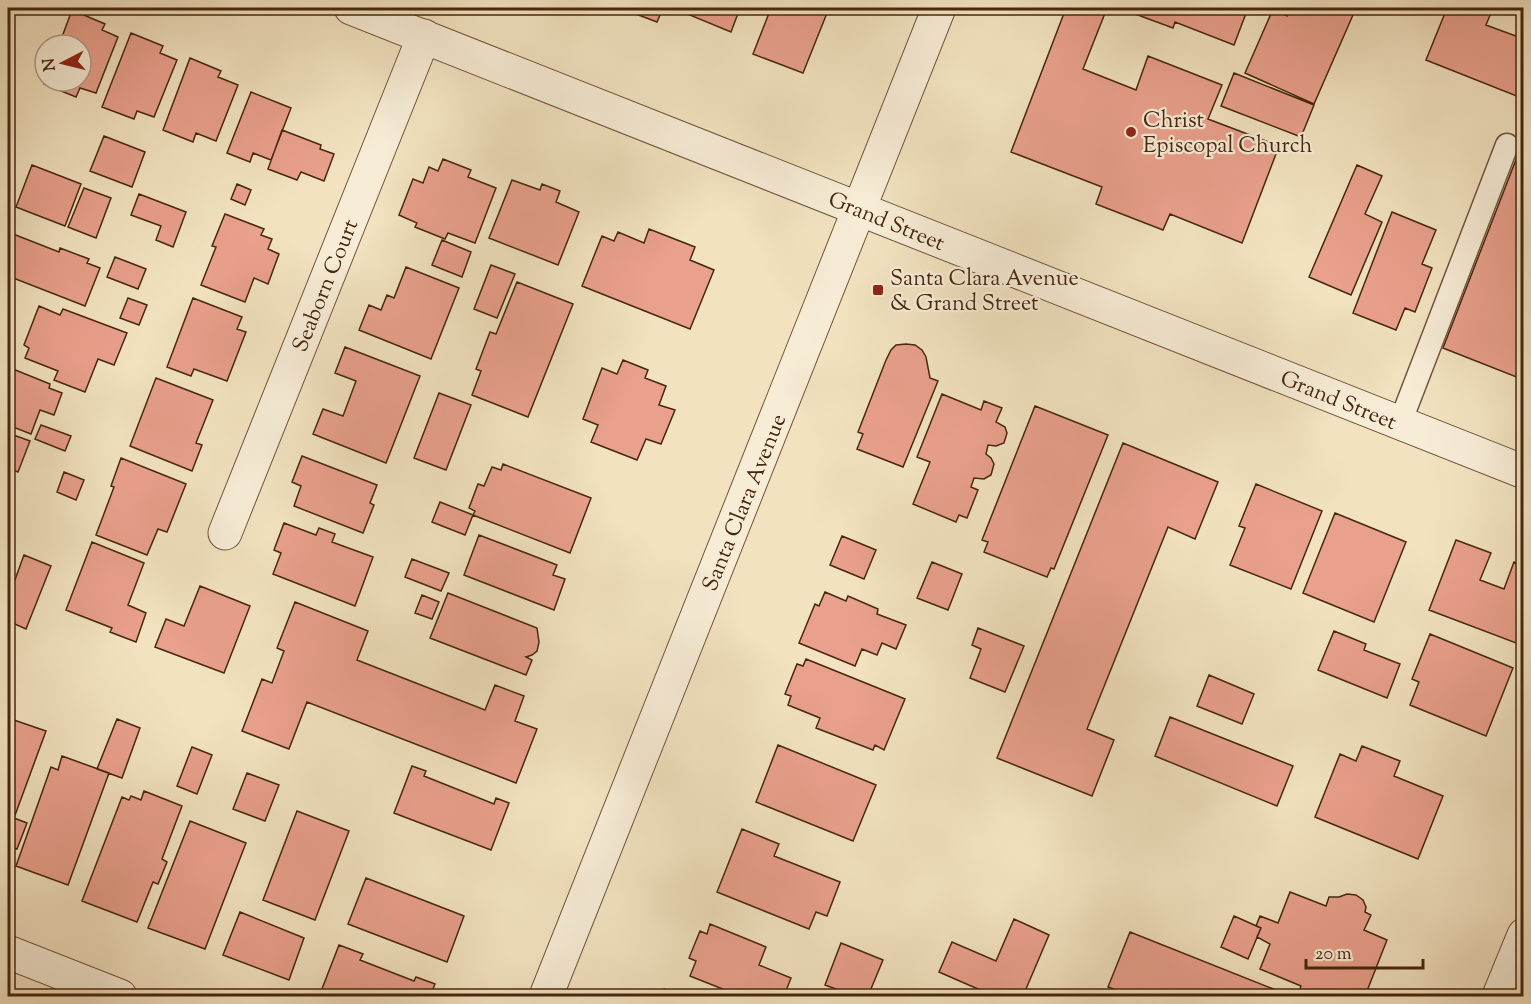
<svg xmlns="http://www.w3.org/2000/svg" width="1531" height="1004" viewBox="0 0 1531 1004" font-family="'Sorts Mill Goudy',serif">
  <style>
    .building { fill: #e9a08c; stroke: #47270f; stroke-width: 1.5 }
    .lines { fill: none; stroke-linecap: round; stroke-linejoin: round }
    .service-casing { stroke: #72563b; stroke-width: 25 }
    .minor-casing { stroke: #72563b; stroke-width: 35 }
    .tertiary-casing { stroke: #72563b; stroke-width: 35 }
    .service { stroke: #f7ecd6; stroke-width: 22 }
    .minor { stroke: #f7ecd6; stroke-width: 33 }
    .tertiary { stroke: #f7ecd6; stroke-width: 33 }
    .poi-dot { fill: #8f2418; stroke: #f7ecd6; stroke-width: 2 }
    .labels { text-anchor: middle; stroke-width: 4.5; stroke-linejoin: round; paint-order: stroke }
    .poi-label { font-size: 22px; fill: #47270f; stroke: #f7ecd6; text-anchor: start }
    .street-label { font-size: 22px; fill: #47270f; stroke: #f7ecd6 }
  </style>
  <rect width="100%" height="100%" fill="#f2e2c0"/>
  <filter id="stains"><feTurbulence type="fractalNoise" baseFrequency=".00333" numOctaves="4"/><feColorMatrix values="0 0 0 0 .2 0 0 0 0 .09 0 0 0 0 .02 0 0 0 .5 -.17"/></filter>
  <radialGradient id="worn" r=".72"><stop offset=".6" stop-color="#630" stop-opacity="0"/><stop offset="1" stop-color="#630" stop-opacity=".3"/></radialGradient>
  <path class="building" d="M620,8H663L657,22Z
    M682,8H740L731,32L680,11Z
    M771,8H829L803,73L753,54Z
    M1066,8H1107L1083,69L1136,90L1148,56L1222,85L1208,119L1279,146L1242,243L1170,214L1163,230L1096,204L1102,187L1011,152Z
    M1119,8H1248L1234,45L1175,22L1173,28Z
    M1291,8H1356L1314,104L1245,73L1273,9L1287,16Z
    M1447,8H1493L1486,25L1524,39V99L1426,60Z
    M72,10L105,24L102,30L118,37L96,93L80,88L76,97L44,84L45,80L81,81V45H59Z
    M131,33L163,46L160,53L177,60L154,117L137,111L134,119L102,107Z
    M190,58L221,71L218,77L238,85L216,141L196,133L193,142L163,130Z
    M1234,73L1314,105L1301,137L1221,106Z
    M251,92L291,108L271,160L253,153L250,162L227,153Z
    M282,130L321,145L320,149L334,154L324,181L301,172L297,180L268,169Z
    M104,136L145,152L132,187L90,171Z
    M1524,139V380L1443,348Z
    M443,159L471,170L468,177L496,188L475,243L448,233L445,239L415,227L417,223L399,215L413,179L423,183L429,167L438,171Z
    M32,165L81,184L65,226L16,207Z
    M1357,165L1382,176L1365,214L1382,222L1351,295L1309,277Z
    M512,180L540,190L542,184L560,191L556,202L579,212L558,265L489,238Z
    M237,184L251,190L245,205L231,199Z
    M84,188L111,198L96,238L68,227Z
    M139,194L186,212L173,247L156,240L161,226L131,215Z
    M1392,212L1436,230L1422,264L1432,268L1415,312L1405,308L1396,330L1353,313Z
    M225,214L264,229L261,235L272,239L268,249L279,254L268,284L254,278L245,302L201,285L216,247L212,246Z
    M649,229L695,247L690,260L714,270L690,329L582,286L602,236L614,241L618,232L644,243Z
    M8,232L59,252L60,248L89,259L87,263L100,268L85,306L8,276Z
    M442,240L471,252L462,277L432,265Z
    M115,257L146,269L138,289L107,277Z
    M491,265L515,274L497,318L474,309Z
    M406,267L459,288L431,359L359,330L369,305L381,310L387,295L394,298Z
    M517,282L573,304L528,417L472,395L481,371L476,369L490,332L496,334Z
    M128,298L147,305L139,325L120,318Z
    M193,298L242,317L237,329L246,332L227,381L194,369L191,376L167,367Z
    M39,306L60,315L63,309L127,333L114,365L98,359L85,392L54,380L58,371L25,358L29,348L24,345Z
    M906,344L915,345L922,350L926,357L930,378L938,381L903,467L857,449L863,434L858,432L886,360L891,350L896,345Z
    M345,347L420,376L386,463L313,434L323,409L343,416L356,381L335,373Z
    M623,360L648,370L645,378L666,386L659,405L675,410L661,444L646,439L637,460L591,442L598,425L583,419L602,368L617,374Z
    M8,367L50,384L49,388L62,393L54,415L40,410L31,434L8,425Z
    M156,378L213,400L196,443L202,445L192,471L130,446Z
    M439,393L471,405L446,470L414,458Z
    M942,394L981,410L984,401L1002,408L996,422L1005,427L1007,433L1004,443L996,446L988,445L986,454L991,458L994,464L991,475L984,479L974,478L971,487L978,490L967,518L959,515L956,522L913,504L930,462L917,457Z
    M1035,406L1108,435L1054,569L1051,568L1047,577L984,552L988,542L982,540Z
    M41,425L71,436L65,451L35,439Z
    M8,433L30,441L18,472L8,468Z
    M1123,443L1218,482L1195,539L1168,527L1087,729L1114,740L1092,796L997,758Z
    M302,456L377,485L370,503L374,505L363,533L294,506L301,486L292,482Z
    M121,458L186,484L167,532L158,529L147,555L96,535L114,487L111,486Z
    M503,464L591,498L570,553L473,515L475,511L469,508L478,484L484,486L492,467L501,470Z
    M64,472L84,480L76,500L57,492Z
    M1256,484L1322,511L1291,589L1230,565L1245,528L1239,526Z
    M440,502L473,515L465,535L432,522Z
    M1335,513L1406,542L1374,622L1303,593Z
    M284,523L316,535L319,528L335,534L332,542L373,557L355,606L273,574L281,553L274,550Z
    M479,535L557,565L553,575L565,579L554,610L464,575Z
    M842,536L876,550L864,579L830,565Z
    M1456,540L1491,553L1480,580L1504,589L1514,562L1524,566V646L1429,610Z
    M92,542L144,563L128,605L146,613L136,642L110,632L112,628L66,610Z
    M24,555L51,566L26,629L8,621V599Z
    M412,559L449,573L441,591L405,577Z
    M932,562L962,574L948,610L917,598Z
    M200,586L250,606L224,673L155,647L166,619L184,626Z
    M825,592L846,601L848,596L878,609L877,614L906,625L896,649L882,643L877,655L862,649L855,666L799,643L815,604L819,606Z
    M448,593L537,628L539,642L537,651L532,655L526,657L532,660L526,675L430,638Z
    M422,595L439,602L432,619L415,613Z
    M295,602L368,631L357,660L485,710L495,685L524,696L515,721L537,729L516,783L307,702L289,749L242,731L262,679L272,683L284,651L277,648Z
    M978,628L1024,646L1005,692L970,678L981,649L972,645Z
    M1334,631L1366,644L1364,650L1400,664L1387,698L1318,670Z
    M1430,634L1513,668L1486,736L1410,705L1419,682L1412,679Z
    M806,659L905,699L884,750L875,745L873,750L816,728L820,718L788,705L791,696L785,694L797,664L803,666Z
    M1209,675L1254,694L1242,724L1197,706Z
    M1170,717L1293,766L1277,806L1155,756Z
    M8,718L46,731L14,818L27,823L17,849L8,846Z
    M117,719L140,728L122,778L97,769Z
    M778,745L876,785L853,841L756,802Z
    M1362,746L1400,761L1394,776L1443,796L1418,859L1315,817L1340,754L1356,761Z
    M192,747L212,755L197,794L177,786Z
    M62,756L109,773L68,885L16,866L51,767L58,770Z
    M412,766L426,771L424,776L494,804L496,798L509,803L491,850L394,813Z
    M247,773L279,785L265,821L233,809Z
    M144,791L182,806L162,859L167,862L158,884L153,882L137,922L82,901L122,797L129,800L131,796L141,800Z
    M297,811L349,831L315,920L263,900Z
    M190,821L246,843L205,949L148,928Z
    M742,829L779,844L774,856L840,882L827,916L816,912L809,929L717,892Z
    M366,878L464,916L447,962L348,924Z
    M1290,892L1326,906L1329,897H1339L1347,894L1356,895L1363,900L1366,907L1365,912L1371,915L1364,930L1387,940L1365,996H1317L1300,989L1301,986L1260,969L1270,944L1257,937L1261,928L1256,926L1260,916L1278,923Z
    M240,912L304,938L289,980L223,955Z
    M1234,916L1261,928L1248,959L1221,947Z
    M1014,919L1049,935L1023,996H994L939,972L952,942L996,961Z
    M710,924L766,947L759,965L791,978L784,996H740L690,976L696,961L689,958L700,931L707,934Z
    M1130,932L1291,996H1132L1108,987Z
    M841,943L883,960L868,996H855L825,985Z
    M339,945L363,954L360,960L414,981L416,977L435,984L430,996H327L320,994Z
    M664,989L682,996H661Z"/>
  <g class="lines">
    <defs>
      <path id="service" d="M1400,423L1507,145"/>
      <path id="minor" d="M225,533L424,36
        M8,952L120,996"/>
      <path id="tertiary" d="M351,8L1524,472
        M546,996L939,8
        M1499,996L1524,935"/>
    </defs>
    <use href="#service" class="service-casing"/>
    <use href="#minor" class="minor-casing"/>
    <use href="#tertiary" class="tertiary-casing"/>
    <use href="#service" class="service"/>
    <use href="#minor" class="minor"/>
    <use href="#tertiary" class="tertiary"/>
  </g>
  <g class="poi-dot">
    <circle cx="1131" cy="132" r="6"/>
    <rect x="872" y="284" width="12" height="12" rx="3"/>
  </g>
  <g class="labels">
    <g class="poi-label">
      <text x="1143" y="127">Christ<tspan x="1143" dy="25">Episcopal Church</tspan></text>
      <text x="890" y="285">Santa Clara Avenue<tspan x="890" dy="25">&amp; Grand Street</tspan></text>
    </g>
    <g class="street-label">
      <text transform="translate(887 220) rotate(22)" y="8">Grand Street</text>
      <text transform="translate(324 285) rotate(-68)" y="8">Seaborn Court</text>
      <text transform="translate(1339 399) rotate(22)" y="8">Grand Street</text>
      <text transform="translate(743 502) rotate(-68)" y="8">Santa Clara Avenue</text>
    </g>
  </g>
  <rect width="1531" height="1004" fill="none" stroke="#f2e2c0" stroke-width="30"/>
  <rect x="9" y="9" width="1513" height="986" fill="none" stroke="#47270f" stroke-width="3"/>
  <rect x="15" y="15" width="1501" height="974" fill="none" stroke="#47270f" stroke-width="1.5"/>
  <g transform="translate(63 63) rotate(263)"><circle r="28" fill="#f7ecd6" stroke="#b19d86" stroke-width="1.5"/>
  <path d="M0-4.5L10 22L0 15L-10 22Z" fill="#8f2418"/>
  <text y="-9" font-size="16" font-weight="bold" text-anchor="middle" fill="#47270f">N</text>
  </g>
  <path d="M1306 959v9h117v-9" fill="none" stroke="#47270f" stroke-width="3"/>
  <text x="1315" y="959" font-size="18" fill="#47270f" stroke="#f7ecd6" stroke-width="4.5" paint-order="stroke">20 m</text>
  <rect width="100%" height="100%" filter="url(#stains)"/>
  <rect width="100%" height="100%" fill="url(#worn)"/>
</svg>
